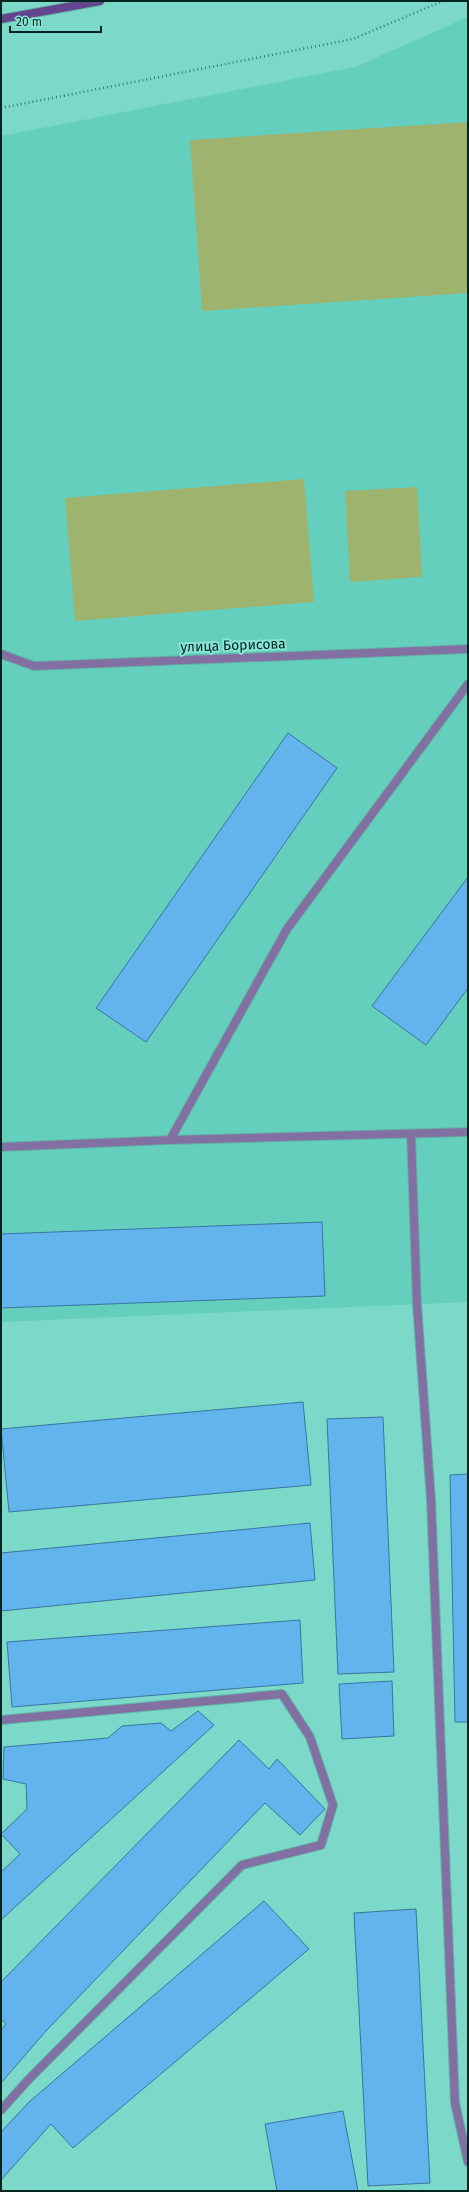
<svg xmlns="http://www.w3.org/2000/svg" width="469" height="2192" viewBox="0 0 469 2192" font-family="'Fira Sans',sans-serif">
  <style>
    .built { fill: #65cfbe }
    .green { fill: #9eb36d }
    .building { fill: #63b3ed; stroke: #3975a0 }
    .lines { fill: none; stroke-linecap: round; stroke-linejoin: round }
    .lane-casing { stroke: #63b4a7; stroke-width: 10 }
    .street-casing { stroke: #63b4a7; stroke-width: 10 }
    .secondary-casing { stroke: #63b4a7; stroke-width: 10 }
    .path { stroke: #3a7a70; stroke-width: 2.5; stroke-dasharray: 1 3; stroke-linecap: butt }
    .lane { stroke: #8370a2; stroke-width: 8 }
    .street { stroke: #8370a2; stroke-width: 8 }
    .secondary { stroke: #65458e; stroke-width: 8 }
    .labels { text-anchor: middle; stroke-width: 4; stroke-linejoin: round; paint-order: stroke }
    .street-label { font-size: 14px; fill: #002621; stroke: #89e5d5 }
  </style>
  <rect width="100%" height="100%" fill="#7cd8c9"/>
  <path class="built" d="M468,17V1302L1,1322V136L355,67Z"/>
  <path class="green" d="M468,122V293L202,311L190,140Z
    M304,479L314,602L75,621L65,498Z
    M417,487L422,577L350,582L345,491Z"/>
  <path class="building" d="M288,733L337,768L146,1042L96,1008Z
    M468,877V988L426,1045L372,1006Z
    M322,1222L325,1296L1,1308V1234Z
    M303,1402L311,1485L9,1512L1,1429Z
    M383,1417L394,1672L338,1674L327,1419Z
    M468,1474V1722H455L450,1475Z
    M310,1523L315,1580L1,1611V1553Z
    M300,1620L303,1683L12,1707L7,1642Z
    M392,1681L394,1736L342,1739L339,1684Z
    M198,1711L214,1725L1,1920V1872L20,1854L1,1834L27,1809L26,1784L3,1779L4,1747L108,1738L122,1726L161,1723L171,1731Z
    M239,1740L269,1769L277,1759L325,1809L300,1835L265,1803L46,2031L1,2083V2030L6,2024L1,2019V1982Z
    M264,1901L309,1949L73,2148L51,2124L1,2180V2132L29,2102Z
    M416,1909L430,2183L368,2186L354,1913Z
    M343,2111L358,2191H277L265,2124Z"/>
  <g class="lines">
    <defs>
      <path id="lane" d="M411,1134L417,1304L431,1500L455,2103L468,2162
        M170,1140L468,1132
        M1,1147L170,1140L287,929L468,684
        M1,1720L282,1694L310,1737L333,1805L321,1845L242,1865L30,2078L1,2110"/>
      <path id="street" d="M1,654L34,666L468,649"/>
      <path id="secondary" d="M1,19L100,1"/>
    </defs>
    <use href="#lane" class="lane-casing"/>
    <use href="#street" class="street-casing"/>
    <use href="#secondary" class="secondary-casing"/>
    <path class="path" d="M1,108L353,39L443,1"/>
    <use href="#lane" class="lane"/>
    <use href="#street" class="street"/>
    <use href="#secondary" class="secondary"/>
  </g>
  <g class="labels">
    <g class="street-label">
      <text transform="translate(233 645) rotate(-2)" y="5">улица Борисова</text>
    </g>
  </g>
  <rect width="469" height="2192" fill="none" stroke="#002621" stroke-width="4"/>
  <path d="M10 26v6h91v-6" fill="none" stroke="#002621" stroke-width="2"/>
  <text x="16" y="26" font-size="12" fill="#002621" stroke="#89e5d5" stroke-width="3" paint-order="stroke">20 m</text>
</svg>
